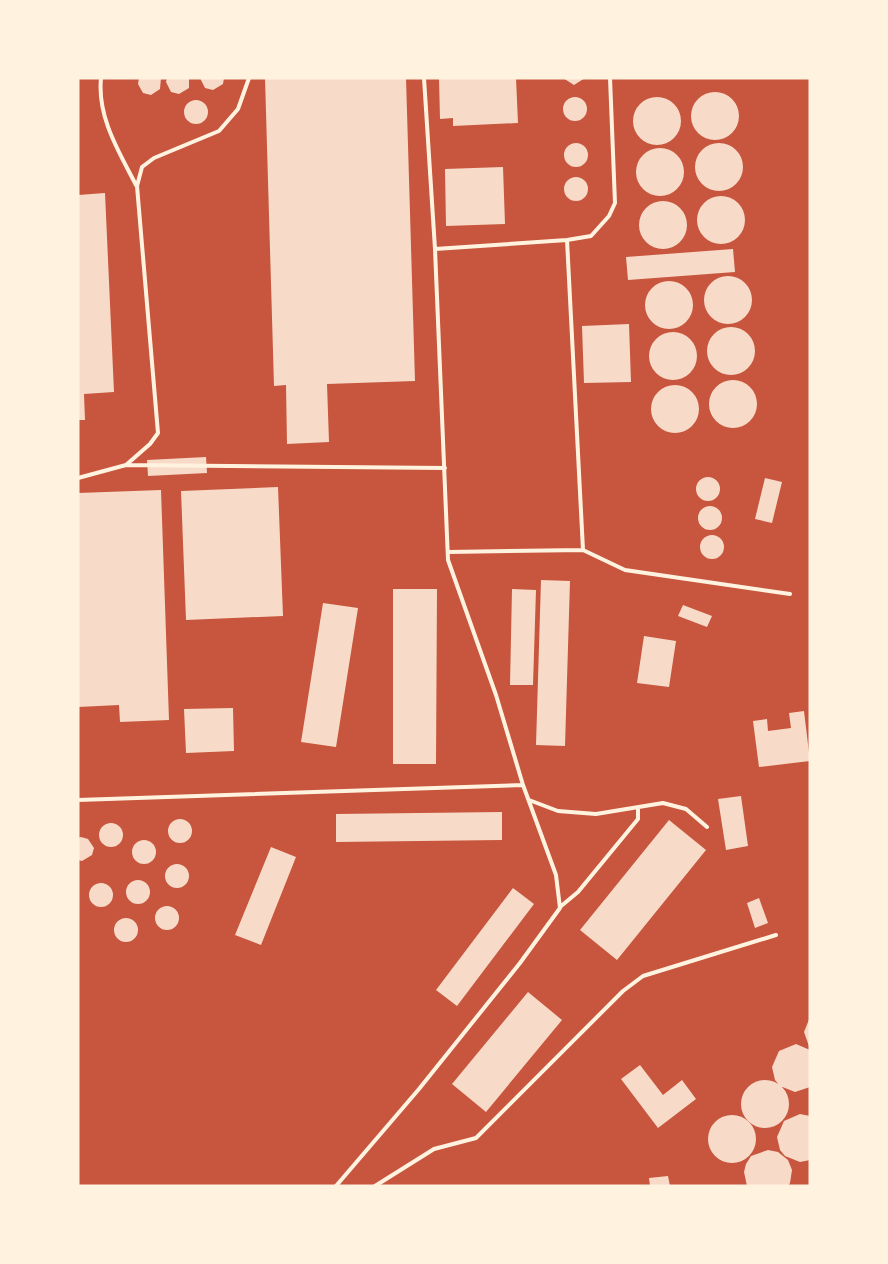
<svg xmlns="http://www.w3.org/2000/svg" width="888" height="1264" viewBox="0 0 888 1264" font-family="'Sofia Sans Condensed',sans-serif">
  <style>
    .building { fill: #f7dbc8 }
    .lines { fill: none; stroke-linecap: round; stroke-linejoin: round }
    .service { stroke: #fff3e0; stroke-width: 4 }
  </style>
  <rect width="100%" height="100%" fill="#c8553d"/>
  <path class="building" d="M139,78H161L160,89L151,95L143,93L138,84Z
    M167,78H189V88L179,94L171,92L166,82Z
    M200,78H224L223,84L213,90L205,88Z
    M265,78H406L415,381L327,384L329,442L287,444L286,385L274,386Z
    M439,78H516L518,123L453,126V118L440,119Z
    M563,78H585L574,85Z
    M691 116a24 24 0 1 1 48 0a24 24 0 1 1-48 0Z
    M563 109a12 12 0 1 1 24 0a12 12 0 1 1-24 0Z
    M633 121a24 24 0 1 1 48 0a24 24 0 1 1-48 0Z
    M184 112a12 12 0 1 1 24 0a12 12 0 1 1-24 0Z
    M564 155a12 12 0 1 1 24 0a12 12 0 1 1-24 0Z
    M695 167a24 24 0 1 1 48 0a24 24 0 1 1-48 0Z
    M636 172a24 24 0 1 1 48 0a24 24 0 1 1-48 0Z
    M503,167L505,224L446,226L445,169Z
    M564 189a12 12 0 1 1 24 0a12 12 0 1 1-24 0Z
    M105,193L114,392L84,394L85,420H78V195Z
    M697 220a24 24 0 1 1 48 0a24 24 0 1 1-48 0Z
    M639 225a24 24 0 1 1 48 0a24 24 0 1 1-48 0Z
    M733,249L735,272L628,280L626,257Z
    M704 300a24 24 0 1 1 48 0a24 24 0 1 1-48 0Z
    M645 305a24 24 0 1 1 48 0a24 24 0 1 1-48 0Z
    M629,324L631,382L584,383L582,326Z
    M707 351a24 24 0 1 1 48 0a24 24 0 1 1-48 0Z
    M649 356a24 24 0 1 1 48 0a24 24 0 1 1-48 0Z
    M709 404a24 24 0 1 1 48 0a24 24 0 1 1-48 0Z
    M651 409a24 24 0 1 1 48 0a24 24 0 1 1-48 0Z
    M206,457L207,473L148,476L147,460Z
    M696 489a12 12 0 1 1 24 0a12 12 0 1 1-24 0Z
    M765,478L782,482L772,523L755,519Z
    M278,487L283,616L186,620L181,491Z
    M161,490L169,720L120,722L119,705L78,707V493Z
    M698 518a12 12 0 1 1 24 0a12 12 0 1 1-24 0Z
    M700 547a12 12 0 1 1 24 0a12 12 0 1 1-24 0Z
    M541,580L570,581L565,746L536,745Z
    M393,589H437L436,764H393Z
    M512,589L536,590L533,685H510Z
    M323,603L358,608L336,747L301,742Z
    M683,605L712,616L707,627L678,616Z
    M644,636L676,641L669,687L637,683Z
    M233,708L234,751L186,753L184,709Z
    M804,711L810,761L759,767L753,721L767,719L768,731L791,728L789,713Z
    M741,796L748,846L726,850L718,799Z
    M502,812V840L336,842V814Z
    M168 831a12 12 0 1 1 24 0a12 12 0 1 1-24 0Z
    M669,820L706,850L617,960L580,930Z
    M99 835a12 12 0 1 1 24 0a12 12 0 1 1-24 0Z
    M81,837L88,839L94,848L92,855L82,861L78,860V838Z
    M132 852a12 12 0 1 1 24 0a12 12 0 1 1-24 0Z
    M271,847L296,857L261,945L235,935Z
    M165 876a12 12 0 1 1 24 0a12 12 0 1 1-24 0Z
    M126 892a12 12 0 1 1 24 0a12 12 0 1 1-24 0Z
    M89 895a12 12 0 1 1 24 0a12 12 0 1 1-24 0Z
    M513,888L534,904L457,1006L436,990Z
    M759,898L768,923L755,928L747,903Z
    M155 918a12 12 0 1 1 24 0a12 12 0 1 1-24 0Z
    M114 930a12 12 0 1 1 24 0a12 12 0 1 1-24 0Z
    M528,992L562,1020L486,1112L452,1084Z
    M810,1017V1049L804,1032Z
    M796,1044L810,1050V1087L795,1092L780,1086L775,1080L772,1067L779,1051Z
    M640,1065L663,1095L682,1080L696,1099L658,1128L621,1079Z
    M741 1104a24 24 0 1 1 48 0a24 24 0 1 1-48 0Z
    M800,1114L810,1116V1160L800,1162L785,1156L780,1150L777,1137L784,1121Z
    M708 1139a24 24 0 1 1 48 0a24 24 0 1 1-48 0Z
    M768,1150L778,1152L788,1160L792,1170L790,1183L788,1186H747L744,1172L746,1164L751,1156Z
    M668,1176L670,1186H650L649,1178Z"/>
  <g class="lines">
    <path class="service" d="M101,78C97,117 119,152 136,185
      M567,240L583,550
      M435,249L567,240L591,236L609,216L615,203L610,78
      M126,465L445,468
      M78,478L126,465L150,444L158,433L137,186L142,167L154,158L219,131L238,109L249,78
      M448,552L583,550L625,570L790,594
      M78,800L523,785
      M529,800L558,811L596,814L663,803L686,809L707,827
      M560,907L578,892L638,819V809
      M336,1186L419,1089L520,963L560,908L556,875L523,785L496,695L448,560L435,249L424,78
      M375,1186L434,1149L476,1138L623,991L643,976L776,935"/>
  </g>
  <rect width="888" height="1264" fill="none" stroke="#fff3e0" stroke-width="159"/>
</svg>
